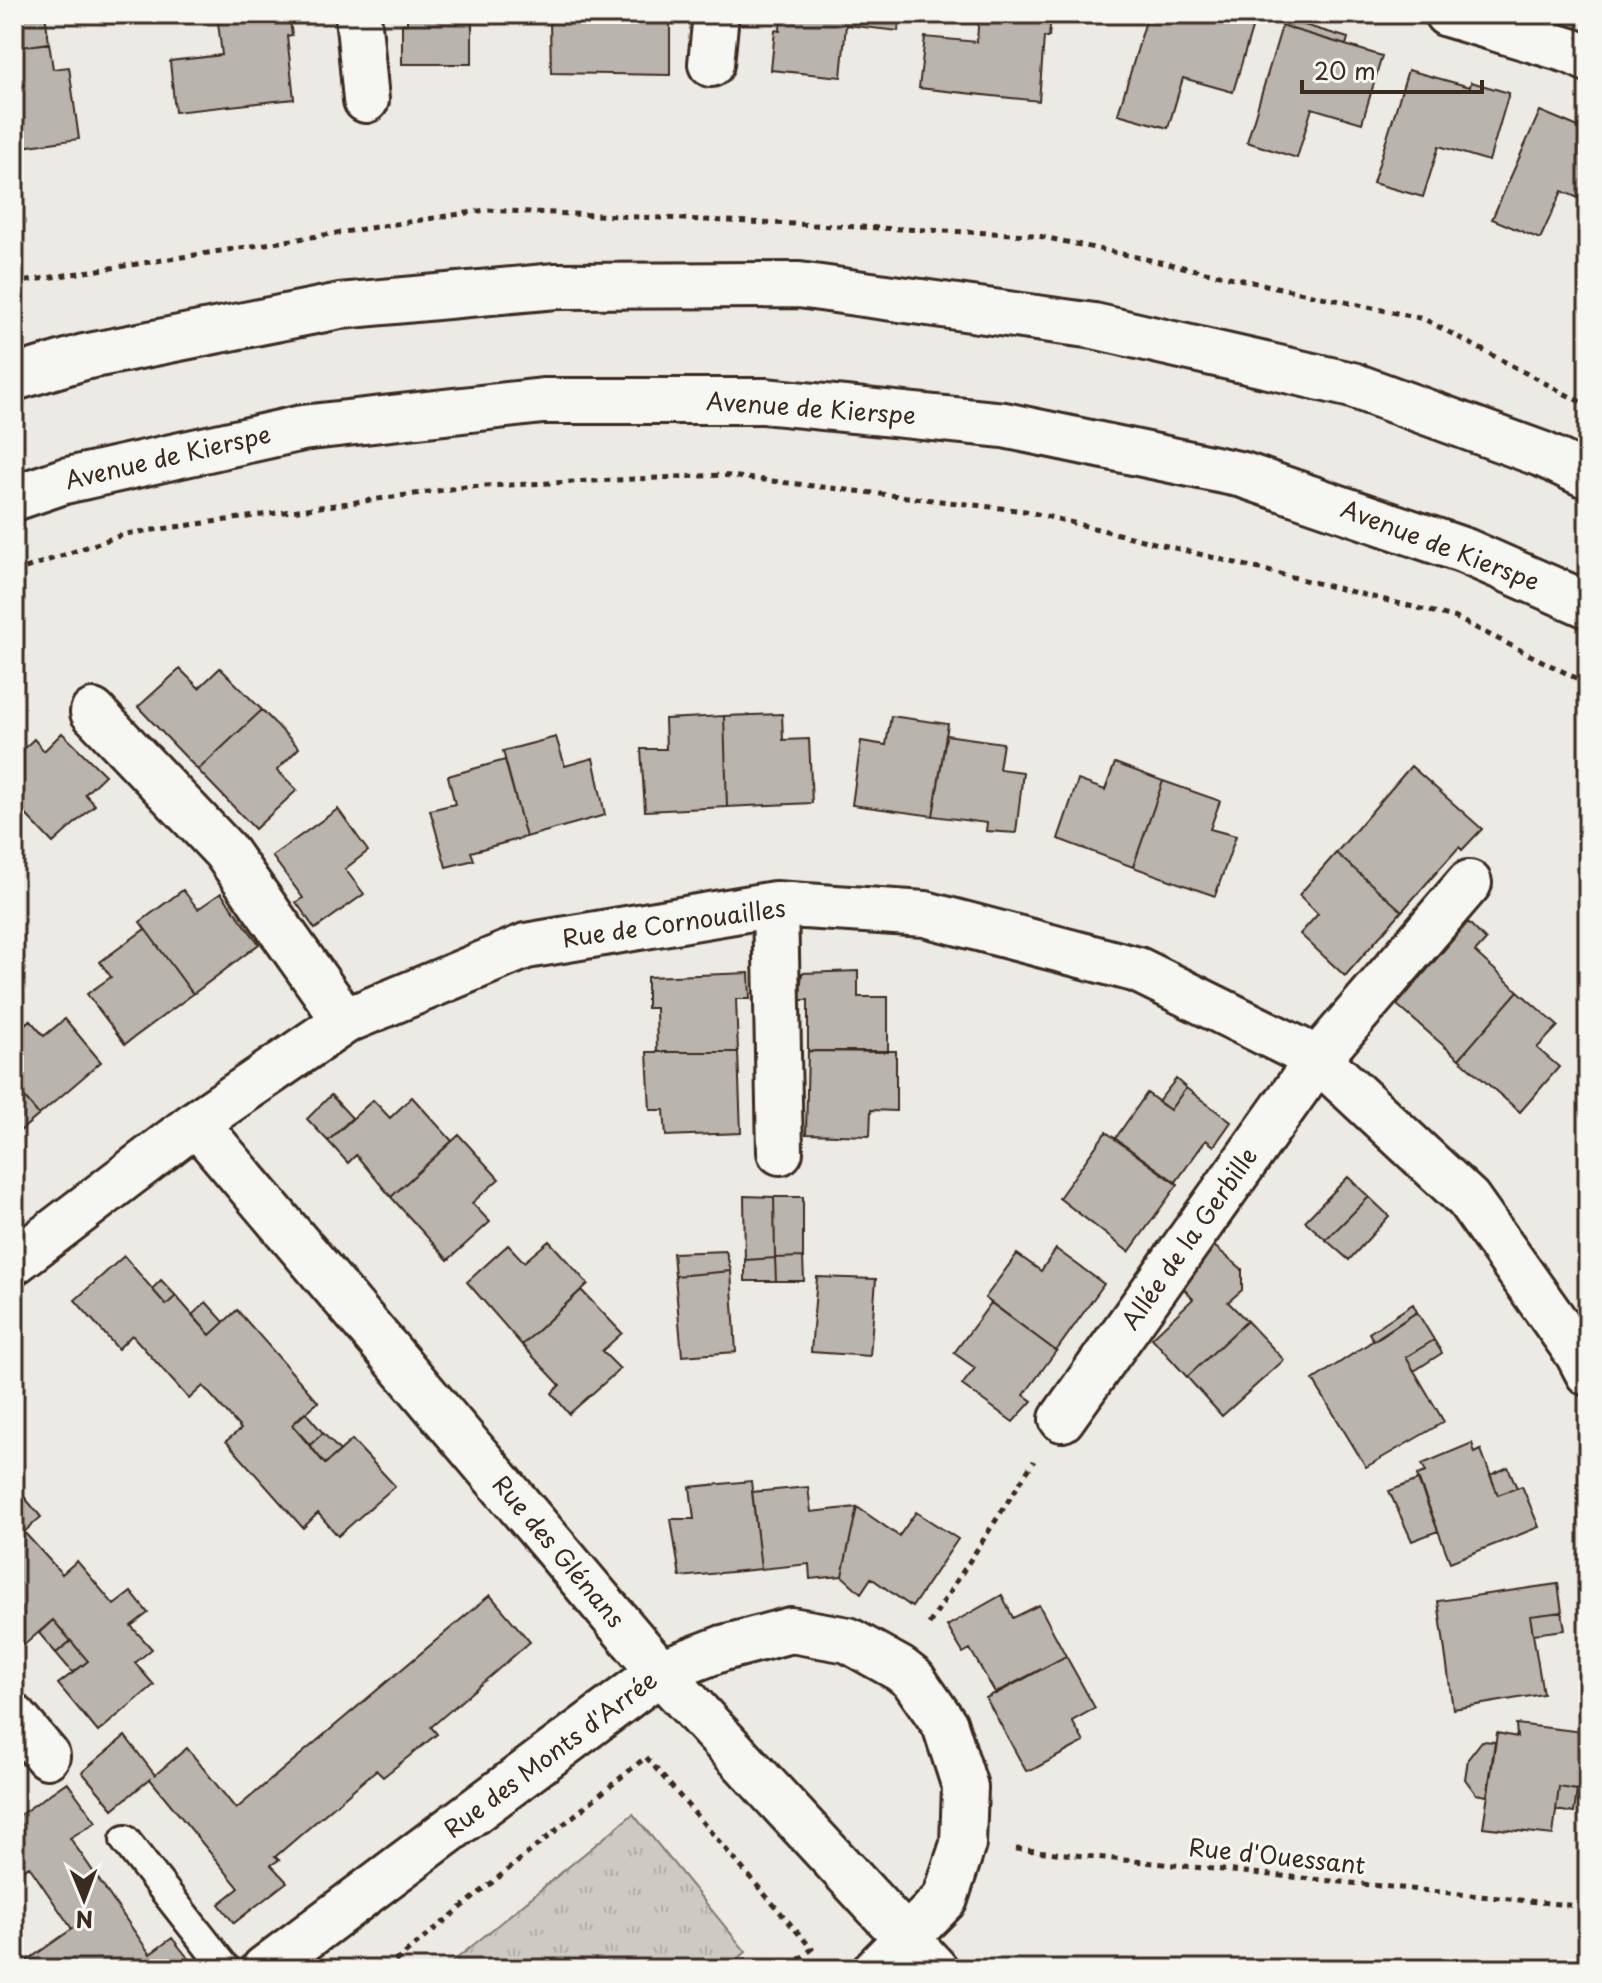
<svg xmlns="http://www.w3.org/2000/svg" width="1602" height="1983" viewBox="0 0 1602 1983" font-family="'Playpen Sans',sans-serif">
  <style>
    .park { fill: url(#park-tufts); stroke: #847a71; stroke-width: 2 }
    .building { fill: #bab4ae; stroke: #3b2a1e; stroke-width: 2 }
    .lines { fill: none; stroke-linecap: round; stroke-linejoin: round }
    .service-casing { stroke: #3b2a1e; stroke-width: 34 }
    .minor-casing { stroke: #3b2a1e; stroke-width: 50 }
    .secondary-casing { stroke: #3b2a1e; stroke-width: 50 }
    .path { stroke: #3b2a1e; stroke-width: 5; stroke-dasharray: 6 6; stroke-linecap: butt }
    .service { stroke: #f6f6f2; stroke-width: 28 }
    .minor { stroke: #f6f6f2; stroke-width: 44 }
    .secondary { stroke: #f6f6f2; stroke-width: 44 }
    .labels { text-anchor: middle; stroke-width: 6; stroke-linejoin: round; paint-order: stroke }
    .street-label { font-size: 24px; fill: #3b2a1e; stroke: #f6f6f2 }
  </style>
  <defs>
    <pattern id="park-tufts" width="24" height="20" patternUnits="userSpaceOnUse" patternTransform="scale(2)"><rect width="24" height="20" fill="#cdcac4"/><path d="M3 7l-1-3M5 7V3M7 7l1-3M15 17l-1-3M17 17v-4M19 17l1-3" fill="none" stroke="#b1aea8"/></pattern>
  </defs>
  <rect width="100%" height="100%" fill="#ebeae5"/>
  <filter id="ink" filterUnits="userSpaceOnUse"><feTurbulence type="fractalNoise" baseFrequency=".0125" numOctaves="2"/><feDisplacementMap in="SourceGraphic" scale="16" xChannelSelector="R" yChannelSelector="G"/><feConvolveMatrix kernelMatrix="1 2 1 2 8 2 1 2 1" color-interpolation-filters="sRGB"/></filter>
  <g filter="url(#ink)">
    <path class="park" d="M633,1814L746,1952L725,1969H444Z"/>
    <path class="building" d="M14,14H45L49,43L14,48Z
      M217,14H289L292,35L287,36L294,99L175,112L170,61L222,55Z
      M407,14H472V64H402V24H407Z
      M603,14H670V75L551,73L550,21H603Z
      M781,14H900L898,31L846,25L841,77L771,70L775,30L780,31Z
      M979,14H1051L1049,37H1044L1039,101L919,88L925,37L977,42Z
      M1148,14H1212L1253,25L1233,92L1183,78L1168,128L1118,114Z
      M1284,19L1348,38L1346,45L1282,26Z
      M1282,26L1382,56L1362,123L1312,108L1297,158L1247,142Z
      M49,43L53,69L69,67L79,139L14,148V48Z
      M1408,70L1470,87L1471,82L1509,93L1489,161L1439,146L1423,197L1373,183Z
      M1540,111L1588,131V202L1562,191L1540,239L1492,219Z
      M220,668L262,710L198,770L138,707L180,669L199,688Z
      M262,710L299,748L277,770L297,790L255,829L198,770Z
      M782,714L783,740L809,739L812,803L727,807L724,716Z
      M724,716L727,807L645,811L641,749H666L665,719Z
      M891,716L948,724L933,816L852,805L861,741L886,745Z
      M62,733L105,775L85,794L95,805L53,843L14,802V758L34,739L44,751Z
      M946,735L1003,743L999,769L1023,772L1016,833L986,831L987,823L933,816Z
      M556,737L565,766L593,758L605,815L526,837L503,751Z
      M505,760L526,837L471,852L474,860L446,867L430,810L455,804L448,776Z
      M1115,763L1163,781L1133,867L1058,839L1078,780L1105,790Z
      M1411,766L1482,829L1462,850L1459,847L1402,911L1336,853Z
      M1163,781L1220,801L1210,829L1236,836L1215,896L1133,867Z
      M338,809L368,851L345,869L364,894L315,929L296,902L303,898L272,856Z
      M1336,853L1402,911L1345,976L1300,934L1318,914L1299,895Z
      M183,890L198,909L221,893L259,944L193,994L140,922Z
      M1468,922L1486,940L1475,952L1518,991L1459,1059L1397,1005Z
      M145,929L193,994L125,1044L87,994L111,977L100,962Z
      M858,971V997H888V1052L808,1051V1000H799L802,973Z
      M749,973L750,999H736L738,1052H657L656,1008H647V977Z
      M1518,991L1558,1026L1537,1048L1559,1067L1520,1112L1459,1059Z
      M14,1009L26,1023L14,1033Z
      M65,1019L101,1062L39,1115L14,1085V1033L30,1020L44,1036Z
      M808,1051H896V1111L871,1110L870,1136L806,1134Z
      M647,1052H738L741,1133L666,1136L664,1110H650Z
      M1176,1079L1186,1088L1170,1110L1158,1102Z
      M14,1085L39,1115L14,1136Z
      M1186,1088L1231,1122L1214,1146L1206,1140L1175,1183L1115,1139L1147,1093L1170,1110Z
      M331,1095L352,1118L328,1141L307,1119Z
      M412,1097L452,1141L391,1197L356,1155L348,1163L328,1141L373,1100L390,1118Z
      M1106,1132L1178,1184L1129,1252L1059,1198Z
      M459,1135L499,1179L472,1203L490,1222L448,1260L391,1197Z
      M1348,1177L1369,1197L1326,1240L1305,1221Z
      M744,1196L774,1197L775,1258L745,1260Z
      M774,1197H803V1257L775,1258Z
      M1369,1197L1389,1216L1349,1260L1326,1240Z
      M549,1241L588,1284L522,1345L467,1282L508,1245L524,1262Z
      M1214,1246L1242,1269V1290L1228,1302L1247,1321L1187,1377L1152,1338L1193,1299L1183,1288Z
      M1056,1249L1104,1284L1056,1351L985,1298L1017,1254L1041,1271Z
      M726,1251L731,1271L675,1276L673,1253Z
      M124,1256L166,1305L176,1296L210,1335L237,1310L318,1402L292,1425L325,1464L352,1440L395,1486L338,1536L318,1513L303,1528L226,1441L241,1429L203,1386L189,1399L132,1335L118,1349L75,1300Z
      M803,1257L804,1281H776L775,1258Z
      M775,1258L776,1281H745V1260Z
      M731,1271L736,1352L682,1356L675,1276Z
      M817,1277L876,1279L870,1356L811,1352Z
      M161,1280L176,1296L166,1305L152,1289Z
      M581,1290L622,1333L602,1351L620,1369L569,1414L552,1393L560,1385L522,1345Z
      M206,1302L224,1322L210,1335L192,1315Z
      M991,1303L1056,1351L1024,1395L1032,1401L1013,1422L962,1385L975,1368L954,1353Z
      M1413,1304L1417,1312L1374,1341L1369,1333Z
      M1417,1312L1434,1340L1406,1357L1444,1422L1366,1467L1313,1380Z
      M1247,1321L1284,1360L1222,1416L1187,1377Z
      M1434,1340L1442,1353L1414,1371L1406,1357Z
      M305,1412L323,1433L310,1445L292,1425Z
      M323,1433L340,1451L325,1464L310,1445Z
      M1472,1443L1475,1453L1481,1450L1498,1495L1522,1486L1539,1527L1450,1562L1417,1475L1426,1472L1422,1464Z
      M1508,1467L1517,1488L1498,1495L1490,1475Z
      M1418,1480L1438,1531L1412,1541L1389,1491Z
      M751,1481L761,1569L680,1577L671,1519H694L690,1487Z
      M14,1485L41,1517L24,1532L62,1574L77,1561L114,1605L131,1592L148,1613L131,1626L152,1649L135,1663L154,1685L98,1732L58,1684L88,1661L53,1620L24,1645L14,1632Z
      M808,1487L811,1512L857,1507L842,1576L810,1579L809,1564L761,1569L752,1492Z
      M857,1507L899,1536L916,1512L958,1539L912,1607L871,1578L861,1593L842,1576Z
      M1558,1584L1562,1612L1530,1616L1543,1694L1453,1709L1438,1601Z
      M490,1595L530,1642L431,1727L437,1734L383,1777L376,1770L275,1857L279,1860L271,1865L287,1882L234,1923L219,1904L239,1888L150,1779L113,1809L82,1772L125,1736L155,1775L187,1748L236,1809Z
      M1002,1595L1013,1618L1039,1605L1066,1656L996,1694L970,1649L963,1653L947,1626Z
      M1562,1612L1565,1630L1533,1634L1530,1616Z
      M53,1620L71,1641L56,1653L39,1633Z
      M71,1641L88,1661L73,1673L56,1653Z
      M1066,1656L1095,1708L1072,1721L1084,1742L1032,1770L1026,1771L986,1698Z
      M1516,1724L1584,1732L1582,1744H1588V1753L1583,1791L1559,1787L1553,1835L1483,1827L1497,1733L1517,1737Z
      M1482,1741L1495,1742L1487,1796L1476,1794L1465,1779L1468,1759Z
      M67,1782L96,1822L70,1838L150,1954L172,1938L188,1958L172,1969H15L72,1929L29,1866L17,1873L14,1870V1819Z
      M1559,1787L1577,1790L1574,1813L1556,1810Z
      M1475,1962L1535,1969H1474Z"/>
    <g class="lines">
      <defs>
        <path id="service" d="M125,1840L226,1969"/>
        <path id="minor" d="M358,14L366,100
          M1447,14L1571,51L1588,59
          M711,64L716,14
          M93,712L225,851L345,1021
          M775,904L780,1152
          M196,1123L660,1672L935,1969
          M14,1262L196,1123L345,1021L526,946L775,904L925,914L1138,970L1318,1059L1468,1199L1578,1354L1588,1373
          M1062,1419L1318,1059L1469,883
          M14,1717L47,1756
          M264,1969L660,1672L723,1648L791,1630L848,1640L900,1669L913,1679L945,1725L965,1787L963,1844L945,1899L876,1969"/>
        <path id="secondary" d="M14,378L84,357L340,306L556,286L799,285L1094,326L1352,385L1544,455L1588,476
          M14,498L64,481L302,428L543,401H764L1004,425L1243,475L1465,551L1588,605"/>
      </defs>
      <use href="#service" class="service-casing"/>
      <use href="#minor" class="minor-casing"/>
      <use href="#secondary" class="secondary-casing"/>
      <path class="path" d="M14,283L486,210L1034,235L1424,319L1588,406
        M14,572L125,534L465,487L721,475L1025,511L1454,617L1588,684
        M929,1624L1034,1461
        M1016,1849L1588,1907
        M386,1969L646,1757L812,1949L787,1969"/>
      <use href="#service" class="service"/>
      <use href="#minor" class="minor"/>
      <use href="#secondary" class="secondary"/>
    </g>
  </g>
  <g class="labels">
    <g class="street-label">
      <text transform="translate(811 409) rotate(4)" y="8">Avenue de Kierspe</text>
      <text transform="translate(168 458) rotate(-13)" y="8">Avenue de Kierspe</text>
      <text transform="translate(1440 546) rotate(21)" y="8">Avenue de Kierspe</text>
      <text transform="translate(674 924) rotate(-8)" y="8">Rue de Cornouailles</text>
      <text transform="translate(1190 1239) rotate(-55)" y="8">Allée de la Gerbille</text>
      <text transform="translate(558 1552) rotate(50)" y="8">Rue des Glénans</text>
      <text transform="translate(551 1755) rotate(-37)" y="8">Rue des Monts d'Arrée</text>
      <text transform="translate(1277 1857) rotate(6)" y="8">Rue d'Ouessant</text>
    </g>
  </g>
  <rect width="1602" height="1983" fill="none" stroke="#f6f6f2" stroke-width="48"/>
  <rect x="24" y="24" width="1554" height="1935" fill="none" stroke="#3b2a1e" stroke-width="3" filter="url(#ink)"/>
  <g transform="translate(84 1899) rotate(179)" stroke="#f6f6f2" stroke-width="6" paint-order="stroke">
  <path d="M0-6L14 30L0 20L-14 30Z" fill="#3b2a1e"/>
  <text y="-12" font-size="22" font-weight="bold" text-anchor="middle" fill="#3b2a1e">N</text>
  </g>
  <path d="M1302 80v12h180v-12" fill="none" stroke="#3b2a1e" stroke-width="4"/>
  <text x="1314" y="80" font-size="24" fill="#3b2a1e" stroke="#f6f6f2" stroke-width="6" paint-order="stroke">20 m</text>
</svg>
